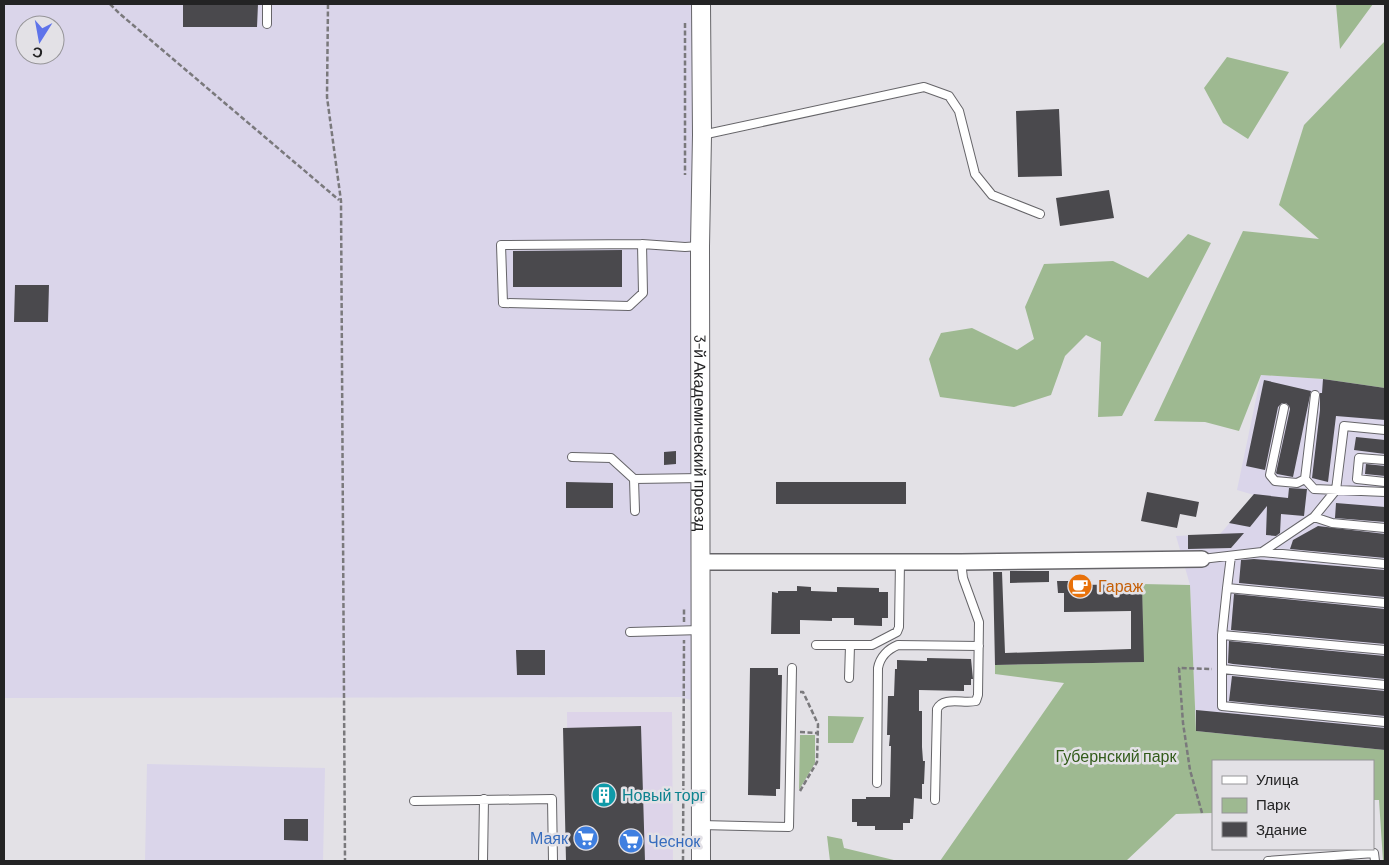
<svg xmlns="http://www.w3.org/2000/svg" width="1389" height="865" viewBox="0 0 1389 865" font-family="Barlow,sans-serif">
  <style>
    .commercial { fill: #ddd4e9 }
    .industrial { fill: #dad5ea; fill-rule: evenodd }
    .green { fill: #9eb991 }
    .building { fill: #4a494d }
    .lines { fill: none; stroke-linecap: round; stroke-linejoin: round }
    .service-casing { stroke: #666569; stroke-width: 10 }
    .minor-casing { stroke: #666569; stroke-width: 18 }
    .tertiary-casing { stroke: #666569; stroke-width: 20 }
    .path { stroke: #7a797c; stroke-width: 2.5; stroke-dasharray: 5 2.5; stroke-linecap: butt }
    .service { stroke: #fff; stroke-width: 8 }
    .minor { stroke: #fff; stroke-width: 15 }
    .tertiary { stroke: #fff; stroke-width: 18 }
    .labels { text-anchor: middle; stroke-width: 5; stroke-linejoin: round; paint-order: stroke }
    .street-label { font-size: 16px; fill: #232324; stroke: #e3e1e6 }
    .food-label { font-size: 16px; fill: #c56008; stroke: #e3e1e6; text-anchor: start }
    .park-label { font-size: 16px; fill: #325b1a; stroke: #e3e1e6 }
    .culture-label { font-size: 16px; fill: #0d838f; stroke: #e3e1e6; text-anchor: start }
    .shop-label { font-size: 16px; fill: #366cbe; stroke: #e3e1e6; text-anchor: end }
  </style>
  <rect width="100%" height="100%" fill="#e3e1e6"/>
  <path class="commercial" d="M567,712H672L673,861H568Z"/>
  <path class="industrial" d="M4,4H693L691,700L680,697L4,698ZM25,25H55V55H25Z
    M1261,375L1323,379L1385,388V750L1196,731L1190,585L1176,536L1220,534L1254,495L1237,490Z
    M147,764L325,768L323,861H145Z"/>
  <path class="green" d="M1336,4H1373L1340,49Z
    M1385,41V388L1323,379L1261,375L1239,431L1205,422L1154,421L1243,231L1319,239L1279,205L1304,125Z
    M1227,57L1289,72L1248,139L1223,123L1204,88Z
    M1188,234L1211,243L1122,416L1098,417L1101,342L1086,335L1065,356L1051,395L1014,407L940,397L929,359L941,333L972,328L1017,350L1034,339L1025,307L1044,264L1113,261L1148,278Z
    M1142,584L1190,585L1196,731L1385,750V861H1383L1379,800H1373V761H1213V813L1176,814L1126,861H940L1064,683L995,674V665L1143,662Z
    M828,716L864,717L853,743H828Z
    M800,735H815V763L799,790Z
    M827,836L842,839L844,848L898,861H830Z"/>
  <path class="building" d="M183,4H258L257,27H183Z
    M1059,109L1062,176L1018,177L1016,111Z
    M1109,190L1114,218L1060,226L1056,198Z
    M622,250V287H513V251Z
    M15,285H49L48,322H14Z
    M1323,379L1385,388V420L1336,416L1328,482L1312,478L1320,410V393H1322Z
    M1264,380L1311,391L1293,477L1277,474L1276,473L1290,409L1289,406L1286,403H1282L1278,407L1265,470L1246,466Z
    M1356,437L1385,440V454L1354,450Z
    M676,451V464L664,465V452Z
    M1366,464L1385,466V476L1365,474Z
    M566,482L613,483V508H566Z
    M776,482H906V504H776Z
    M1289,488L1307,489L1304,516L1281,514L1280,533L1276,536L1266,535L1267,506L1250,527L1229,523L1254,494L1288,498Z
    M1147,492L1199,502L1196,517L1180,514L1177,528L1141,521Z
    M1336,503L1385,507V522L1335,518Z
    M1318,526L1385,534V558L1290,549L1293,540Z
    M1244,533L1231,548L1188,549V535Z
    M1254,559L1385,570V597L1239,583L1241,560Z
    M1010,571H1049V582L1010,583Z
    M993,572H1002L1005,653L1131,649V611L1064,612V593H1058L1057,581H1080V585L1142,584L1144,662L995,665Z
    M797,586L811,587V591L837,592V587L879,588V592H888V618H882V626L854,625V618H832V621L800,620V634H771L772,592L778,593V591H797Z
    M1234,594L1385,609V644L1231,630Z
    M1229,641L1385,656V679L1233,664L1228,663Z
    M516,650H545V675H517Z
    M927,658L971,659L973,679H971V685H964V691L919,690V711H922V747L923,761H925L924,784H922V799L914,798L913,819H910V823H903V830H875V826H857V822H852V799H866V797H890L891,746H889L890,735H887L888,696H894L895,669H897V660L927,661Z
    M750,668H778V675H782L780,789H776V796L748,795Z
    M1232,676L1385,691V716L1229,701Z
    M1196,710L1385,728V750L1196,731Z
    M641,726L645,861H566L563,728Z
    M284,819H308V841L284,840Z"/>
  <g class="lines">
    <defs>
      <path id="service" d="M267,24V4
        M702,135L924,87L949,96L959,111L975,174L992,195L1040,214
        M642,244L643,293L629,306L503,303L501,245L642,244L685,247L700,246
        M1315,395L1305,479L1314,489L1385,492
        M1284,408L1270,475L1275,481L1297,483L1305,479
        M572,457L611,458L634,479
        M1385,460L1359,458L1357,479L1385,482
        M635,511L634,479L701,478
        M1314,517L1332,523L1385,528
        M1262,552L1314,517L1336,490L1344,426L1385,430
        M1231,556L1227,588L1385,603
        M1202,559L1262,552L1385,564
        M630,632L701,630
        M1222,635L1227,588
        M816,645H872L897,632L899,627L900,562
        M1385,650L1222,635V706L1385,722
        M1222,669L1385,685
        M849,678L850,646
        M877,783L878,668C880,657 888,649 898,645L979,646
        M935,800L937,709C943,696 964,704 976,701L978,695L979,622L963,578L961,562
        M414,801L552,799L553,861
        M701,825L789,827L792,668
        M483,861L484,799
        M1268,861L1374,853L1375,861"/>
      <path id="minor" d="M701,562H961L1202,559"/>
      <g id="tertiary">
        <path id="s1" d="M701,4L702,135L700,246L701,861"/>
      </g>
    </defs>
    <use href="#service" class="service-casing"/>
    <use href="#minor" class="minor-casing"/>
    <use href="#tertiary" class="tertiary-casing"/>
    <path class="path" d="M110,4L120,14L339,200
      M328,4L327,97L341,201L345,861
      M685,23V175
      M684,622V608
      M800,732L817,733
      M800,791L817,762L818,724L803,692H800
      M1202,813L1190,770L1183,723L1179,668L1212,669
      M683,861L684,640"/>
    <use href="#service" class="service"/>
    <use href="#minor" class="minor"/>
    <use href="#tertiary" class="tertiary"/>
  </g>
  <defs>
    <symbol id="cafe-disc" viewBox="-11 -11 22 22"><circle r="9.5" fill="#e8710a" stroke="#e3e1e6"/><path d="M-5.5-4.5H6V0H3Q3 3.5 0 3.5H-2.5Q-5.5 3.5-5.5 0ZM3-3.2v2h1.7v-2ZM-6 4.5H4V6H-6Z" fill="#fff"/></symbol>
    <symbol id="building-disc" viewBox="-11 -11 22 22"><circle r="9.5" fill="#0f9aa8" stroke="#e3e1e6"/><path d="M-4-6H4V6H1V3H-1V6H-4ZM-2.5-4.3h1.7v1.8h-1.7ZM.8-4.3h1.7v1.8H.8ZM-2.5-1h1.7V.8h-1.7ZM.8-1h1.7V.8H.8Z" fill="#fff"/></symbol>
    <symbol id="supermarket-disc" viewBox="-11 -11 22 22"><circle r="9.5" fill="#3f7fe0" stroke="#e3e1e6"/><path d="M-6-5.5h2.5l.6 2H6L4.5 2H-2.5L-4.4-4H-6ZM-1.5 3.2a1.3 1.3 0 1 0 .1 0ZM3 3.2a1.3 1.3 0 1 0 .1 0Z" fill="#fff"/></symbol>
  </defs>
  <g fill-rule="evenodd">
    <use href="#cafe-disc" x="1066" y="572" width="28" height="28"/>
    <use href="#building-disc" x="590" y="781" width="28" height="28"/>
    <use href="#supermarket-disc" x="572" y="824" width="28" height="28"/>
    <use href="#supermarket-disc" x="617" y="827" width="28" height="28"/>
  </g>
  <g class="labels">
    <g class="street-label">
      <text dy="6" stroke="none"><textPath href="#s1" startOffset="429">3-й Академический проезд</textPath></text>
    </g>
    <g class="food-label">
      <text x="1098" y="592">Гараж</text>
    </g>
    <g class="park-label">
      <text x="1116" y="762">Губернский парк</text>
    </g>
    <g class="culture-label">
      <text x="622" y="801">Новый торг</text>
    </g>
    <g class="shop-label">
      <text x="568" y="844">Маяк</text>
      <text x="648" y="847" text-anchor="start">Чеснок</text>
    </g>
  </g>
  <rect width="1389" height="865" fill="none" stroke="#232324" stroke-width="10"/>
  <rect x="1212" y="760" width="162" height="90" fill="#e3e1e6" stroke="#969598"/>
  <rect x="1222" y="776" width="25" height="8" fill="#ffffff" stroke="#969598"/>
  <text x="1256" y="785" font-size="15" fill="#232324">Улица</text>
  <rect x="1222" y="798" width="25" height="15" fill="#9eb991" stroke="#969598"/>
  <text x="1256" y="810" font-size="15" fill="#232324">Парк</text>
  <rect x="1222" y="822" width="25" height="15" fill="#4a494d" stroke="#969598"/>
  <text x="1256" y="835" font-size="15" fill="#232324">Здание</text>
  <g transform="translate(40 40) rotate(191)"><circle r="24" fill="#e3e1e6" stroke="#969598"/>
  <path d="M0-4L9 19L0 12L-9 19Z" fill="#5e73ea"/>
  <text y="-8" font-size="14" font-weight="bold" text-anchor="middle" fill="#232324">С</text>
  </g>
</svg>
